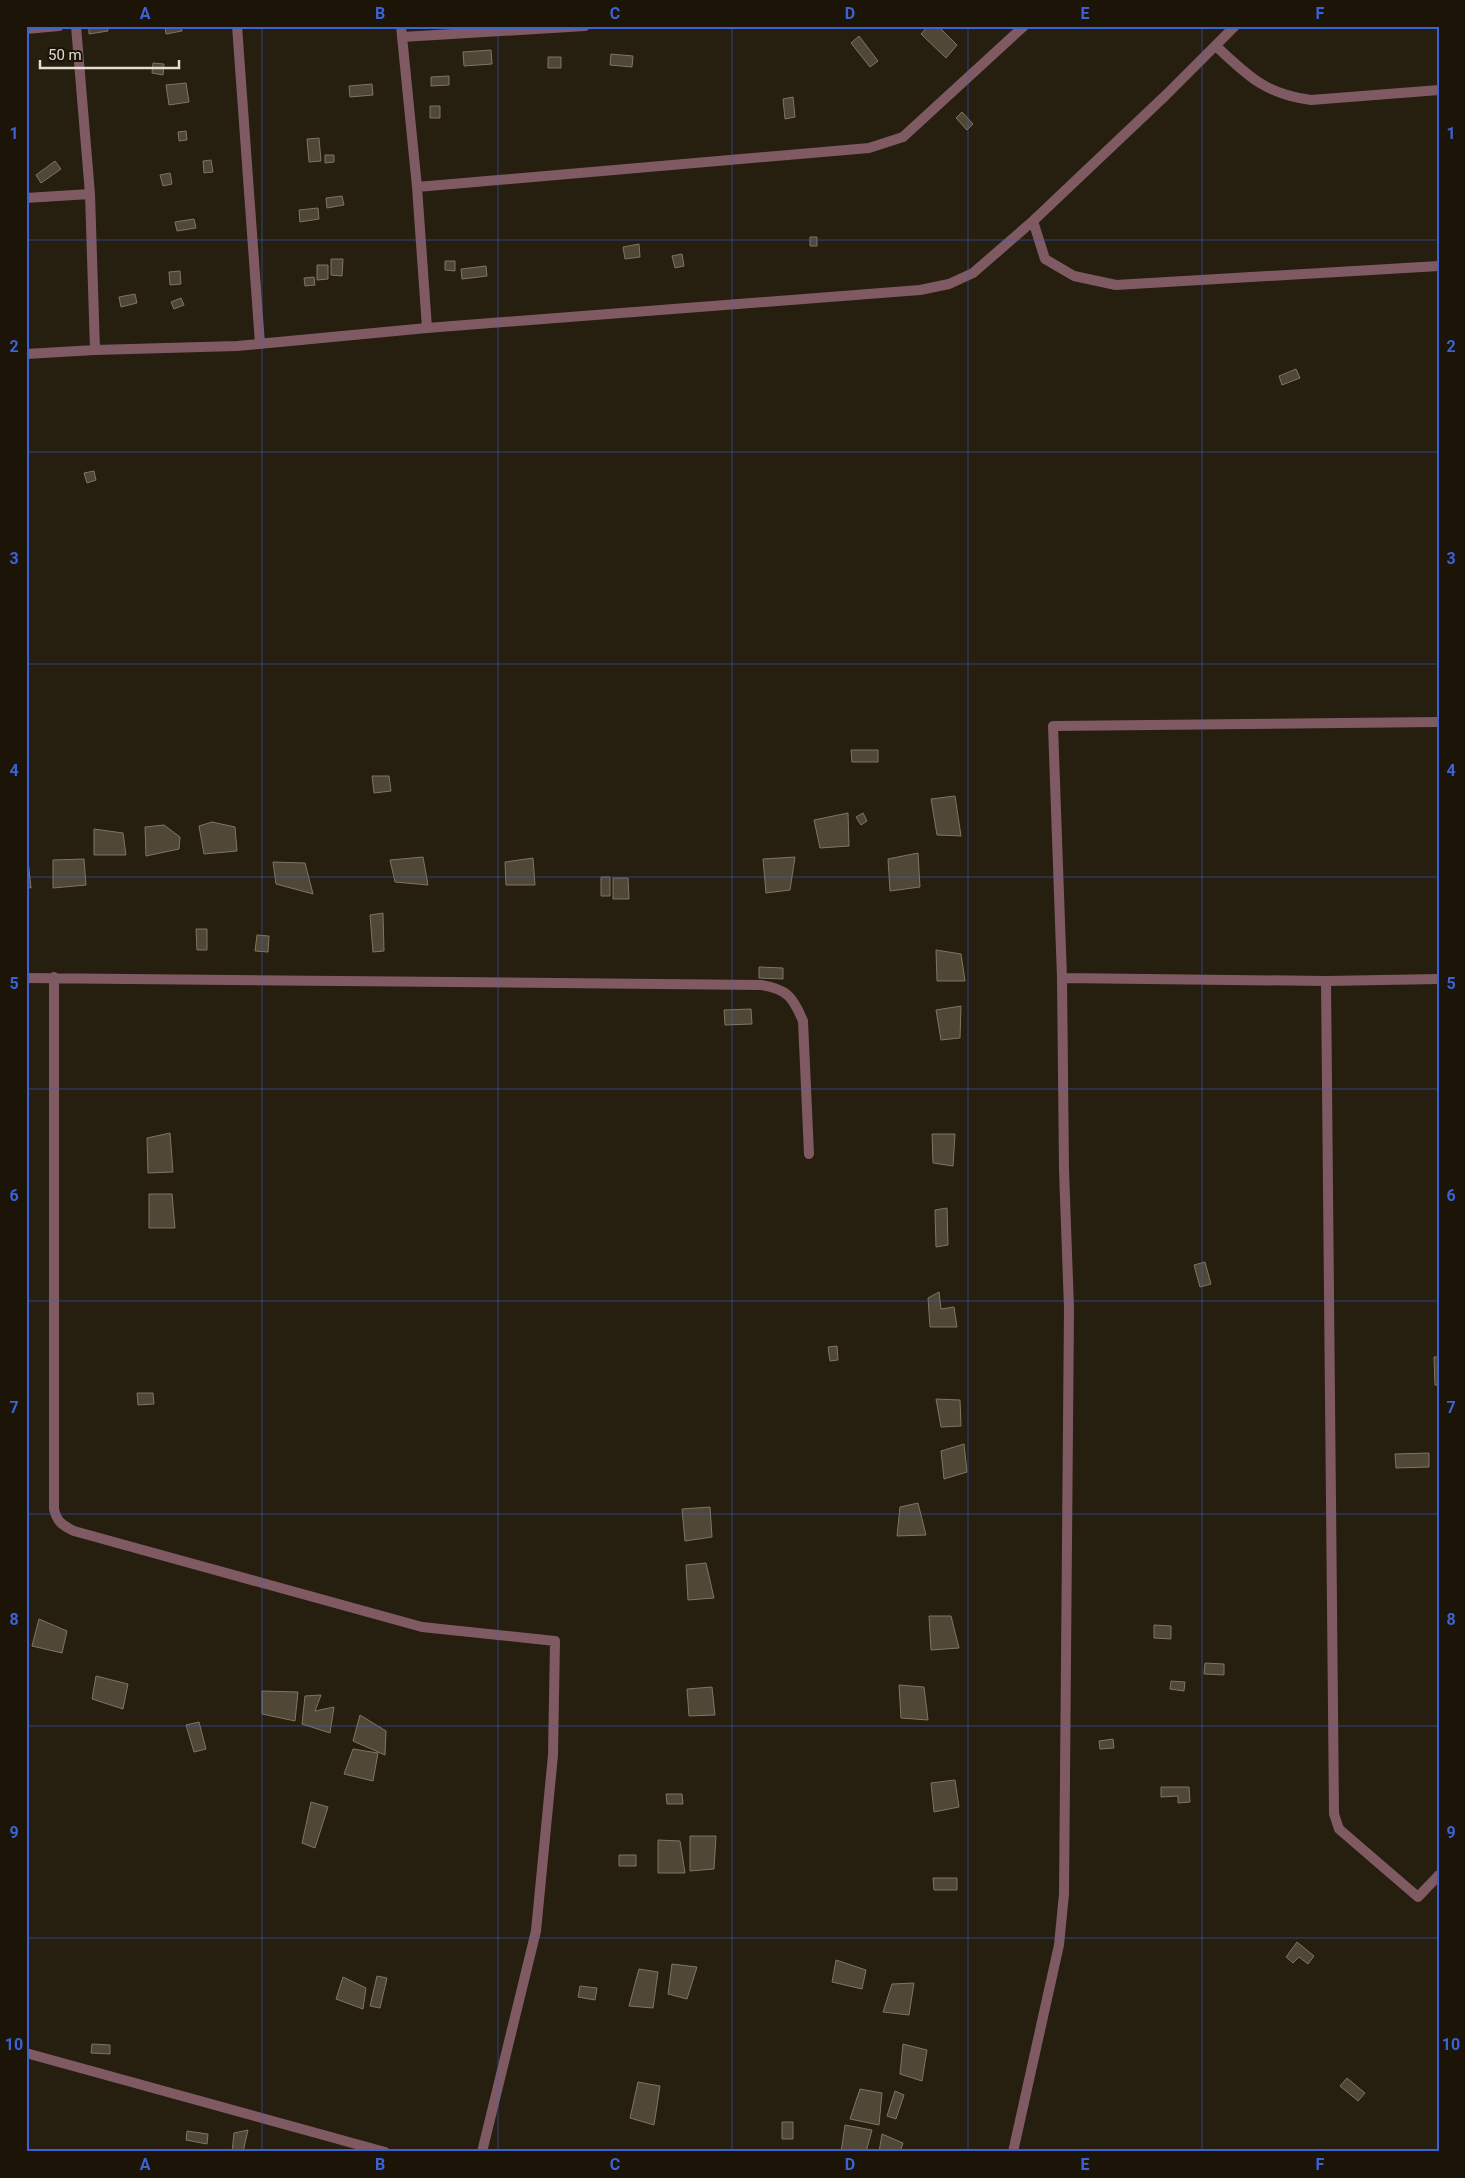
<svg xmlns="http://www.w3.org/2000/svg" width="1465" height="2178" viewBox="0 0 1465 2178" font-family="Roboto,sans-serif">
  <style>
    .building { fill: #504737; stroke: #7e7563 }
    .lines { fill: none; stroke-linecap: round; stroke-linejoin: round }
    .street { stroke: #805a62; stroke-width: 10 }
    .grid { fill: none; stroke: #3b63d7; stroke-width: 1; stroke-opacity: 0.55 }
    .neatline { fill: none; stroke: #3b63d7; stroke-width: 2 }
    .grid-label { font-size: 16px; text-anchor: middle; font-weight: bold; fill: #3b63d7 }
  </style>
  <rect width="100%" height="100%" fill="#261e0f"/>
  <path class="building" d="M107,26L108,31L89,34V27Z
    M165,26H181L182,31L166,34Z
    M928,26H938L957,45L946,58L921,34Z
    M859,36L878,61L870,67L851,43Z
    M491,50L492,64L464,66L463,52Z
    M611,54L633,56L632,67L610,65Z
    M548,57H561V68H548Z
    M153,63L164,64L163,75L152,73Z
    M449,76V85L431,86V77Z
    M186,83L189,102L169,105L166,85Z
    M372,84L373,95L350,97L349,86Z
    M793,97L795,117L785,119L783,99Z
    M430,106H440V118H430Z
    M962,112L973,124L967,130L956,118Z
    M186,131L187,140L179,141L178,132Z
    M319,138L321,161L309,162L307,139Z
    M325,155H334V162L325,163Z
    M211,160L213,172L204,173L203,161Z
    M55,161L61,169L41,183L36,175Z
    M170,173L172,184L163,186L160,175Z
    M342,196L344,205L327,208L326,198Z
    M318,208L319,219L300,222L299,210Z
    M194,219L196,228L177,231L175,222Z
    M810,237H817V246H810Z
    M639,244L640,257L625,259L623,247Z
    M682,254L684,266L675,268L672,256Z
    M331,259H343L342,276L331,275Z
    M445,261H455V271L445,270Z
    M317,265H328V279L317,280Z
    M486,266L487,276L462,279L461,269Z
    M180,271L181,284L170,285L169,272Z
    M314,277L315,285L305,286L304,278Z
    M135,294L137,303L121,307L119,297Z
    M181,298L184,305L174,309L171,302Z
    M1296,369L1300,378L1282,385L1279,376Z
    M94,471L96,480L87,483L84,473Z
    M851,750H878V762H852Z
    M372,776H389L391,791L374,793Z
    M955,796L961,836L937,835L931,799Z
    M848,813L849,846L820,848L814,820Z
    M863,813L867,821L861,825L856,817Z
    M212,822L235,827L237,851L204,854L199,826Z
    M164,825L180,837L179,849L146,856L145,827Z
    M94,829L123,833L126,855H94Z
    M918,853L920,887L890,891L888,859Z
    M423,857L428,885L395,882L390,860Z
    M795,857L790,890L766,893L763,859Z
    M533,858L535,885H506L505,862Z
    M84,859L86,885L53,888V860Z
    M26,860H28L31,888L26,887Z
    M273,862L305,863L313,894L276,884Z
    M601,877H610V896H601Z
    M613,878H628L629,899H613Z
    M383,913L384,951L373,952L370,915Z
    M196,929H207V950H197Z
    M257,935L269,936L268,952L255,951Z
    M936,950L961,954L965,981H937Z
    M759,967L783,968V979L759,978Z
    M961,1006L960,1038L941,1040L936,1010Z
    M751,1009L752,1024L725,1025L724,1010Z
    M170,1133L173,1172L148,1173L147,1138Z
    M932,1134H955L953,1166L933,1163Z
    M149,1194H172L175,1228H149Z
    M947,1208L948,1245L936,1247L935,1210Z
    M1205,1262L1211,1284L1200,1287L1194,1265Z
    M939,1292L941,1309L954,1307L957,1327H930L928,1298Z
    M837,1346L838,1360L830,1361L828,1347Z
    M1434,1357H1439V1385H1435Z
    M137,1393H153L154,1404L138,1405Z
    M936,1399L960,1400L961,1426L941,1427Z
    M964,1444L967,1472L944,1479L941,1451Z
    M1429,1453V1467L1396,1468L1395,1454Z
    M918,1503L926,1535L897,1536L900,1507Z
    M710,1507L712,1537L685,1541L682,1509Z
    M706,1563L714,1598L688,1600L686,1565Z
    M929,1616H951L959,1648L931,1650Z
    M39,1619L67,1631L62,1653L32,1646Z
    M1154,1625L1171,1626V1639L1154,1638Z
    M1205,1663L1224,1664V1675L1204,1674Z
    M96,1676L128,1684L123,1709L92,1699Z
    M1171,1681L1185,1682L1184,1691L1170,1689Z
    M899,1685L924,1687L928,1720L901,1718Z
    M712,1687L715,1715L689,1716L687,1689Z
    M262,1691L298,1692L295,1721L262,1714Z
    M321,1695L315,1711L334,1707L330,1733L302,1724L305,1696Z
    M360,1715L386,1731L385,1755L353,1741Z
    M199,1722L206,1749L194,1752L186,1725Z
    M1113,1739L1114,1748L1100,1749L1099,1741Z
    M353,1749L378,1753L373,1781L344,1774Z
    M955,1780L959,1807L934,1812L931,1783Z
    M1161,1787H1189L1190,1802L1178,1803V1796L1161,1797Z
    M666,1794H682L683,1804H667Z
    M311,1802L328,1807L315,1848L302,1843Z
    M690,1836H716L714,1869L690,1871Z
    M658,1840L680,1841L685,1873H658Z
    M619,1855H636V1866H619Z
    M933,1878H957V1890H934Z
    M1297,1942L1314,1956L1308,1964L1299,1957L1293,1963L1286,1957Z
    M836,1960L866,1970L862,1989L832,1982Z
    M672,1964L697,1967L687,1999L668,1994Z
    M639,1969L658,1972L653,2008L629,2006Z
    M377,1976L387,1978L380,2008L370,2006Z
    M343,1977L366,1988L363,2009L336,1999Z
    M914,1983L909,2015L883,2012L892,1984Z
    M580,1986L597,1988L595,2000L578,1997Z
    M92,2044L110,2045V2054L91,2053Z
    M903,2044L927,2050L922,2081L900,2074Z
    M1347,2078L1365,2093L1358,2101L1340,2086Z
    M638,2082L660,2086L654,2125L630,2118Z
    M860,2089L882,2093L879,2125L850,2119Z
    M895,2091L904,2095L896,2119L887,2116Z
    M782,2122H793V2139H782Z
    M845,2125L872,2130L866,2152H841Z
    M248,2130L243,2152H232L234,2133Z
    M187,2131L208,2134L207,2144L186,2140Z
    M882,2134L903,2143L900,2152H879Z"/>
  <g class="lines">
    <path class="street" d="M76,26L90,194L95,350
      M237,26L260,344
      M401,26L417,187L427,328
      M26,29L59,26
      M402,37L585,26
      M1216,46C1248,76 1265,94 1311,100L1439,90
      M417,187L869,148L903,137L1024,26
      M26,198L90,194
      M1033,221L1045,259L1074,276L1116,285L1439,266
      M26,354L95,350L237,346L427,328L920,290L949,284L973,273L1033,221L1166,95L1235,26
      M54,977V1509C57,1522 62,1525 74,1531L422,1627L555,1641L553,1755L536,1931L482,2152
      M26,978L761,985C787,989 793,997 803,1021L809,1154
      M1062,978L1326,981L1439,979
      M1326,981L1334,1814L1339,1829L1418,1897L1439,1875
      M26,2053L385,2152
      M1013,2152L1059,1945L1064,1894L1069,1308L1064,1170L1062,978L1053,726L1439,722"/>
  </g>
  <path class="grid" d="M262,26V2152M498,26V2152M732,26V2152M968,26V2152M1202,26V2152M26,240H1439M26,452H1439M26,664H1439M26,877H1439M26,1089H1439M26,1301H1439M26,1514H1439M26,1726H1439M26,1938H1439"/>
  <rect width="1465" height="2178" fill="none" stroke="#1c1406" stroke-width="55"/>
  <path d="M40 60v8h139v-8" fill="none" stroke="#e2ddd3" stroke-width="2.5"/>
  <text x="48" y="60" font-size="15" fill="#e2ddd3" stroke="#1c1406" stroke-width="4" paint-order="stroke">50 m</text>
  <rect x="28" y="28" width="1410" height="2122" class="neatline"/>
  <g class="grid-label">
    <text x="145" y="19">A</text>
    <text x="380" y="19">B</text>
    <text x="615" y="19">C</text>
    <text x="850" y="19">D</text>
    <text x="1085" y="19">E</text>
    <text x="1320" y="19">F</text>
    <text x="14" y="139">1</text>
    <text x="1451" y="139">1</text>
    <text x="14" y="352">2</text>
    <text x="1451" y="352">2</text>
    <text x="14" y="564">3</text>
    <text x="1451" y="564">3</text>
    <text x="14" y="776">4</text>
    <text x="1451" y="776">4</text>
    <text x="14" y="989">5</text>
    <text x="1451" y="989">5</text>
    <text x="14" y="1201">6</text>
    <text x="1451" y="1201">6</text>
    <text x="14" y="1413">7</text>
    <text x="1451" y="1413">7</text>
    <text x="14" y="1625">8</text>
    <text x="1451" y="1625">8</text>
    <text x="14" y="1838">9</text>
    <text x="1451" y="1838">9</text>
    <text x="14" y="2050">10</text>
    <text x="1451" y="2050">10</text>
    <text x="145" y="2170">A</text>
    <text x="380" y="2170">B</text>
    <text x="615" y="2170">C</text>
    <text x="850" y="2170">D</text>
    <text x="1085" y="2170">E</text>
    <text x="1320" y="2170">F</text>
  </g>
</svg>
